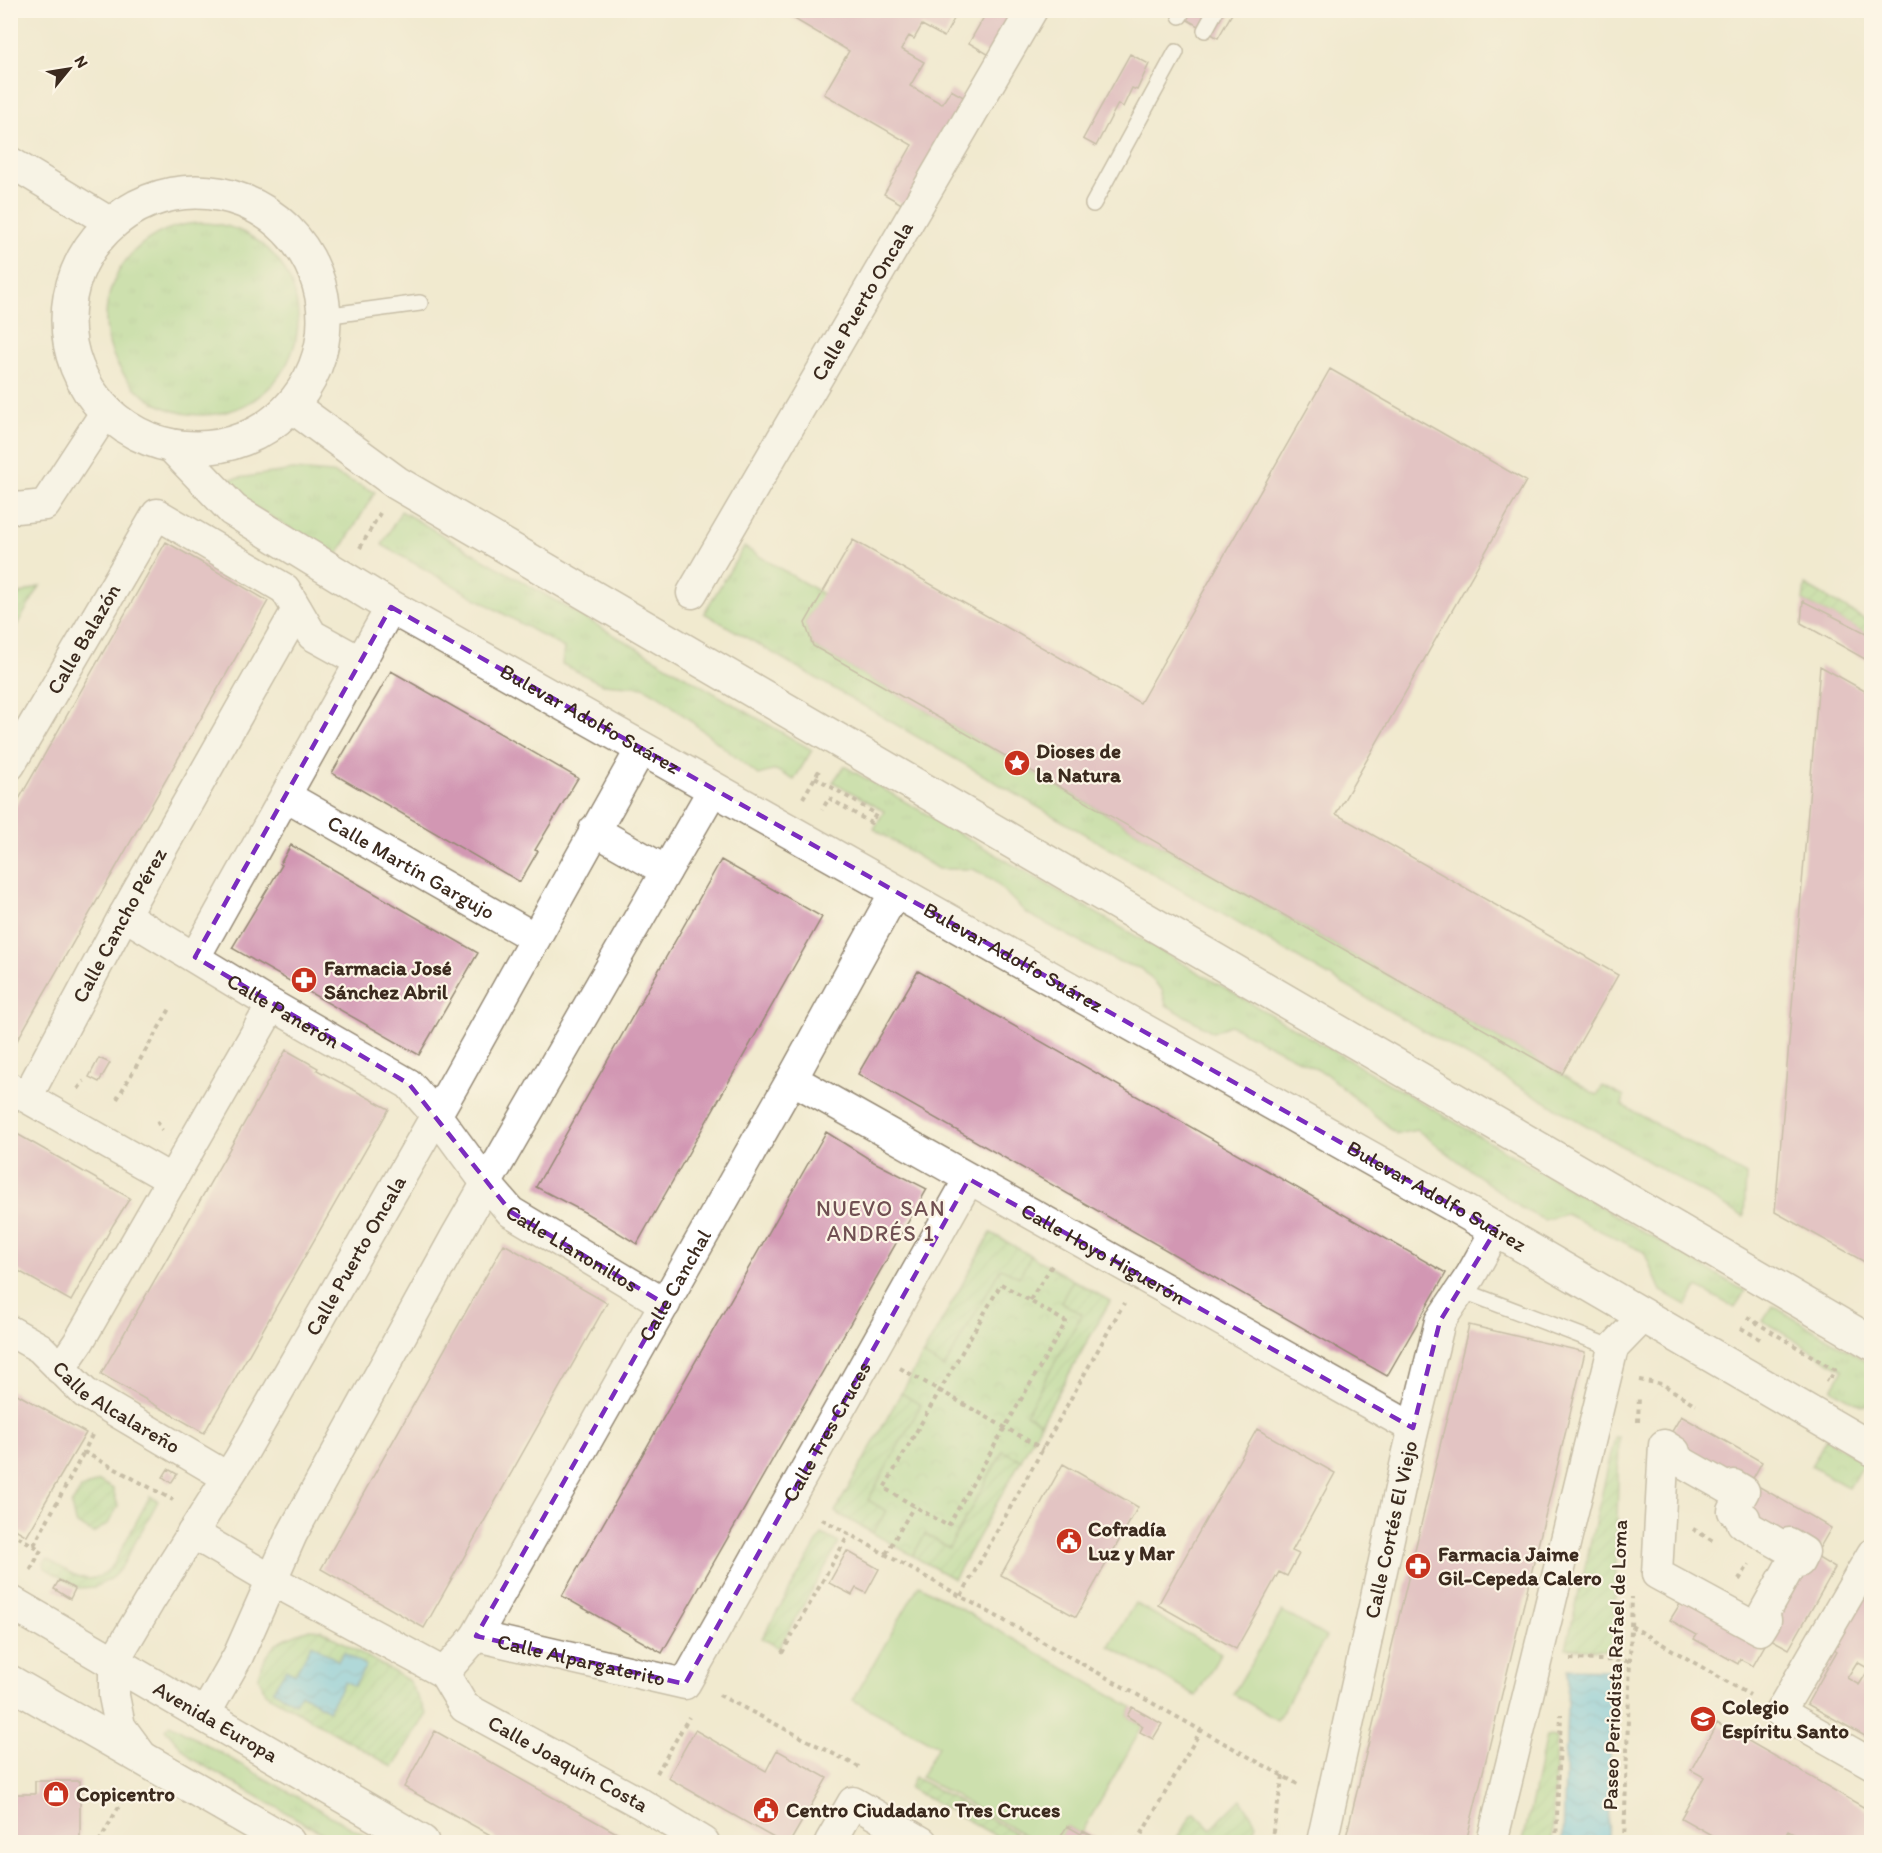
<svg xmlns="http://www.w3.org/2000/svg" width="1882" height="1853" viewBox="0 0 1882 1853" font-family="Itim,sans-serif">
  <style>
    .grass { fill: url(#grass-tufts); stroke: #6f8052; stroke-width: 1.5 }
    .park { fill: url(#park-crowns); stroke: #6f8052; stroke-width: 1.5 }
    .garden { fill: url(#garden-furrows); stroke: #6f8052; stroke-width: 1.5 }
    .pitch { fill: #a3d686; stroke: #6f8052; stroke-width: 1.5 }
    .water { fill: url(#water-waves); stroke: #507780; stroke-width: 1.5 }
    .building { fill: #d297b3 }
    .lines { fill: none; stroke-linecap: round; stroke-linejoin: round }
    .lane-casing { stroke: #968a76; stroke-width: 18 }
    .street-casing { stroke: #968a76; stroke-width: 33 }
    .secondary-casing { stroke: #968a76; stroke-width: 36 }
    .path { stroke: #968a76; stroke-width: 4; stroke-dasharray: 4.5 4.5; stroke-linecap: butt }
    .lane { stroke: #fff; stroke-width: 15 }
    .street { stroke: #fff; stroke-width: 30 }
    .secondary { stroke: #fff; stroke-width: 33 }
    .marked { fill: none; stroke: #7b2cbf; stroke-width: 4.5; stroke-dasharray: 12 8; stroke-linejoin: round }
    .labels { text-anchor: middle; stroke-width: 4.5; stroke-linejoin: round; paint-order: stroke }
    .street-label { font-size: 21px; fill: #3b2a1e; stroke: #fcf5e5 }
    .poi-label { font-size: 21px; font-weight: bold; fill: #3b2a1e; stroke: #fcf5e5; text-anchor: start }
    .neighbourhood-label { font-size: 22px; letter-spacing: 1.5px; fill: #705052; stroke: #fcf5e5 }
  </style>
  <defs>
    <pattern id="grass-tufts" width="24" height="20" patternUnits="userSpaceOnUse" patternTransform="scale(1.5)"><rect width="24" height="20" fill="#a3d686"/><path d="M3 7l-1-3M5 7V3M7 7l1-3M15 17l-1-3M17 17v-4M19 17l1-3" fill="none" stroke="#8db873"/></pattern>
    <pattern id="park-crowns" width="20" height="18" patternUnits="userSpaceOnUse" patternTransform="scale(1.5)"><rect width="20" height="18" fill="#a3d686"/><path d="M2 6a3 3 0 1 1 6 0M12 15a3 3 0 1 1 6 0" fill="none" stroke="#8db873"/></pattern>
    <pattern id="garden-furrows" width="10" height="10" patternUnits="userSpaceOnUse" patternTransform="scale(1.5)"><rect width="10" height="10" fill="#a3d686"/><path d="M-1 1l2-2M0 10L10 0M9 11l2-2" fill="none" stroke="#8db873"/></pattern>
    <pattern id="water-waves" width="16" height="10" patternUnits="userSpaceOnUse" patternTransform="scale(1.5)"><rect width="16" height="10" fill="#64c4e2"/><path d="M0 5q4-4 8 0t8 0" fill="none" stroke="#549fb7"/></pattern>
  </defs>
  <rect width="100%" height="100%" fill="#fcf5e5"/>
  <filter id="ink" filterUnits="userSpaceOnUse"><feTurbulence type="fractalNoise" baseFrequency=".0167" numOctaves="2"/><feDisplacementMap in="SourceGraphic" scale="12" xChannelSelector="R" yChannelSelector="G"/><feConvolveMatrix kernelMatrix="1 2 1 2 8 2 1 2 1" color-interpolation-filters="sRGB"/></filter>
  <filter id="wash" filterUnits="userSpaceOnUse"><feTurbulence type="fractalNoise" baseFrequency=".008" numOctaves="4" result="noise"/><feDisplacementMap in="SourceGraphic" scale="24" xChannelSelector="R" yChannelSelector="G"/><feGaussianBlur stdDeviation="1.35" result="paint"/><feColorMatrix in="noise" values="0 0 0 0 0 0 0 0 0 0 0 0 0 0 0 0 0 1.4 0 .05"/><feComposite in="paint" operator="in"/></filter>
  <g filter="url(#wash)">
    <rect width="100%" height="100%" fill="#f1eacf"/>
    <path class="grass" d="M106 319a96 96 0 1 1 192 0a96 96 0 1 1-192 0Z
      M293,470L333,473L375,492L337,556L229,492L231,479Z
      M401,511L812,750L794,780L776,770L758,775L661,697L644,687L602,684L562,664L564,648L382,545Z
      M744,547L823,594L805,623L813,646L1597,1095L1603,1086L1624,1097L1622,1105L1746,1175L1744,1217L704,613Z
      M844,766L1745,1291L1735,1308L1698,1287L1686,1305L1661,1291L1644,1252L1566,1214L1544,1220L1521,1208L1417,1130L1397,1134L1326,1074L1230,1025L1213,1032L1166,1005L1162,990L1142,969L1114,960L1026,913L992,879L973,869H938L874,829L884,811L833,782Z
      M1773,1306L1871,1364V1404L1862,1406L1832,1389L1843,1370L1763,1321Z
      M170,1724L376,1842H338L192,1759L165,1729Z"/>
    <path class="park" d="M991,1233L1110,1301L954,1579L835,1512Z
      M1826,1439L1864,1462L1849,1488L1811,1466Z"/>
    <path class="garden" d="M1805,585L1871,623V636L1803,601Z
      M40,586L11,635V595H17Z
      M991,1233L1031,1256L1019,1277L1001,1268L944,1368L923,1355Z
      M1073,1280L1110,1301L1041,1423L1026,1414L1082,1314L1061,1302Z
      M901,1393L921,1405L868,1500L886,1511L873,1533L835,1512Z
      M1615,1437H1619L1614,1651L1566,1648Z
      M1003,1451L1021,1460L954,1579L913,1556L925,1534L949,1548Z
      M99,1481L113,1489L118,1506L108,1524L93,1533L75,1523L71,1505L81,1489Z
      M150,1496L158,1501L121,1568L111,1579L95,1587L79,1588L45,1568L44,1563L47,1559C73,1573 89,1592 113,1565Z
      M822,1534L839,1543L779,1648L762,1638Z
      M310,1629L321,1630L408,1680L427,1714L393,1767L265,1693L258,1675C269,1644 279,1639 310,1629Z
      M1546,1736L1556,1737L1552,1842H1523Z
      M914,1777L1032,1842H1007L909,1788Z
      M1241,1799L1256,1823L1250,1842H1174L1194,1812L1211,1829Z"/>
    <path class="pitch" d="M919,1585L1132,1707L1127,1716L1143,1726L1081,1834L1067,1826L1058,1842H1037L921,1777L938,1746L853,1700Z
      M1135,1603L1221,1653L1196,1696L1109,1646Z
      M1282,1611L1326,1637L1277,1720L1233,1694Z"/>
    <path class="water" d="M312,1644L338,1661L344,1652L366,1666L354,1686L345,1681L328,1710L301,1693L295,1703L273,1690L286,1669L295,1674Z
      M1568,1669L1612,1670L1608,1842H1563Z"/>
    <g id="blocks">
      <path class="building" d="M779,10H867L877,16L880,10H959L944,37L922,25L914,39L909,36L901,49L924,62L910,86L942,104L951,90L967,99L905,206L884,194L912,145L824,94L849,51Z
        M988,10H1017L991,56L969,43Z
        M1171,10H1234L1218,38Z
        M1130,54L1149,64L1137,90L1132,88L1123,107L1118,104L1096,146L1083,139Z
        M1330,369L1526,481L1336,814L1618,975L1562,1074L813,646L805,623L853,540L1140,703Z
        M166,542L268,601L10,1053V815Z
        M1803,601L1872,636V663L1801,623Z
        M1820,666L1872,695V1266L1775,1212Z
        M391,671L578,778L535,850L538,851L520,882L332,773Z
        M291,845L478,953L419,1055L232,948L282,865L280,864Z
        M721,860L822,917L637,1244L586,1213L536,1187Z
        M918,971L1446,1273L1387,1376L858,1074Z
        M286,1050L318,1068L317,1070L389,1109L204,1433L101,1374Z
        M99,1058L110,1063L99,1082L89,1077Z
        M10,1130L130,1198L113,1225L71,1301L10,1266Z
        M826,1132L874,1162L927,1189L662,1653L562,1596Z
        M504,1244L607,1303L424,1628L321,1569Z
        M1469,1325L1585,1352L1466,1842H1364L1346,1837Z
        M10,1390L86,1433L43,1506L44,1507L27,1536L10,1526Z
        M1681,1416L1762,1462L1751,1482L1831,1528L1815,1556L1835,1568L1789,1649L1769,1638L1753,1666L1740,1659L1738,1664L1694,1639L1697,1635L1670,1620L1688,1591L1760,1630L1799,1562L1745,1518L1664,1445Z
        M1257,1429L1335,1473L1292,1551L1299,1554L1287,1576L1279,1572L1236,1649L1158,1605Z
        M1063,1464L1138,1507L1076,1617L1001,1575Z
        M168,1469L177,1474L171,1483L163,1477Z
        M847,1551L879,1569L866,1593L856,1588L852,1595L829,1583Z
        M59,1580L75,1589L70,1599L54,1589Z
        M1872,1581V1663L1869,1669L1857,1662L1847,1678L1859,1685L1869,1669L1872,1670V1684L1868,1690L1872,1692V1740L1807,1704L1837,1651L1833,1648Z
        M1132,1707L1162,1724L1153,1739L1140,1732L1143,1726L1127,1716Z
        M1717,1723L1872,1812V1842H1811L1788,1830L1781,1842H1721L1722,1841L1681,1818L1704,1777L1691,1770Z
        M695,1730L766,1771L777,1750L827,1778L790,1842H781L668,1778Z
        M435,1731L593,1820L633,1842H503L456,1816L404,1787Z
        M35,1781H80V1842H10V1794H35Z
        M1067,1826L1081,1834L1083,1831L1098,1839L1096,1842H1061L1058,1841Z"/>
    </g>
  </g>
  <g filter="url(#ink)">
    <use href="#blocks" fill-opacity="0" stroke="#968a76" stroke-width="1.5"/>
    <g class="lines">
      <defs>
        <path id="lane" d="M1180,16L1183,10
          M1205,30L1216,10
          M1093,204L1176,52
          M324,316L420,303
          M1461,1290L1613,1348"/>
        <g id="street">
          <path d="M10,162L111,223"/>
          <path d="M10,505L16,508L45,505L107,410"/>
          <path id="s1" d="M692,593L1032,10"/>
          <path id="s2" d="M10,765L157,514L285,589L312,635L361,662"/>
          <path id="s3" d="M286,796L535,938"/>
          <path d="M594,830L666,871"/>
          <path id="s4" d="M124,915L272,1005L409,1084L436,1115L486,1183L511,1212L665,1304"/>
          <path d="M195,957L391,607"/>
          <path id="s5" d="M792,1079L1413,1428"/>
          <path d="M10,1088L172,1180"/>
          <path id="s6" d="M27,1097L124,915L297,610"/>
          <path id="s7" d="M10,1331L40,1348L85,1393L227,1477"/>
          <path d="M60,1369L78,1343L272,1005"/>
          <path d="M1664,1445L1675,1452L1673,1457L1731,1490L1734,1485L1744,1491L1733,1511L1745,1518L1742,1523L1786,1548L1789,1543L1804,1552L1799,1562L1794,1559L1761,1618L1766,1620L1760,1630L1657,1574Z"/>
          <path d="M192,1533L272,1580L444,1673"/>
          <path d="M1872,1554L1780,1712L1872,1764"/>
          <path id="s8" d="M476,1636L685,1684L969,1179"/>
          <path id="s9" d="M444,1673L476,1636L792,1079L895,892"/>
          <path id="s10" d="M444,1673L464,1707L640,1803L704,1842"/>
          <path d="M205,1714L238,1656L292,1534L456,1236L714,788"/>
          <path id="s11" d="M145,1760L120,1726L114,1696V1661L149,1602L240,1458L454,1084L641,749"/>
          <path d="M830,1842L853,1802L922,1842"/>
          <path id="s12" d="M1322,1842L1408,1452L1440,1321L1471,1275L1496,1230"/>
          <path d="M1492,1842L1613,1348L1643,1317"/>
        </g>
        <g id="secondary">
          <circle cx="196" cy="320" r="128"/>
          <path d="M292,406L397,483L1872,1343"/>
          <path id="s13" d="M172,446L233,510L391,607L1450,1203L1872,1449"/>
          <path id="s14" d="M10,1602L422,1842"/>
          <path d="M10,1682L288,1842"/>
        </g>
      </defs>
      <use href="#lane" class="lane-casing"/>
      <use href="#street" class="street-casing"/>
      <use href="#secondary" class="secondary-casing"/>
      <path class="path" d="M360,548L380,513
        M815,777L876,814L871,823L829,798L822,810
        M803,798L820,769
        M78,1089L84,1081
        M117,1099L171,1007
        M157,1121L162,1130
        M1001,1284L1066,1322L948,1526L884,1488Z
        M1030,1300L1053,1264
        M1747,1317L1835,1370L1829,1381L1826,1379
        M1741,1328L1760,1339
        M900,1368L1043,1449
        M1639,1380L1662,1384L1696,1405
        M1638,1422L1639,1396
        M92,1435L84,1452L173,1500
        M822,1519L1301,1786
        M1693,1529L1713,1541
        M10,1532L41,1550L29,1573
        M34,1545L84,1452
        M886,1554L914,1506
        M1739,1580L1749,1564
        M961,1596L1124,1303
        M1631,1626L1750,1695
        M782,1653L849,1534
        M1570,1659L1630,1661
        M719,1695L861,1768
        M657,1773L689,1717
        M99,1842L123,1799
        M1137,1842L1201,1730
        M1271,1842L1283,1776
        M1556,1842L1561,1714
        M1624,1842L1632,1597"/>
      <use href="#lane" class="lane"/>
      <use href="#street" class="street"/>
      <use href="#secondary" class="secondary"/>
    </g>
  </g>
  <path d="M0 0H1882V1853H0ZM391,607L1496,1230L1440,1321L1413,1428L969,1179L685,1684L476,1636L665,1304L511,1212L409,1084L195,957Z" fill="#f1eacf" fill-opacity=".55" fill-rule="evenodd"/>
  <path class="marked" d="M391,607L1496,1230L1440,1321L1413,1428L969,1179L685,1684L476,1636L665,1304L511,1212L409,1084L195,957Z"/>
  <defs>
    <symbol id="sight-disc" viewBox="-11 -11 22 22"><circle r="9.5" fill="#c8321e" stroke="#fcf5e5"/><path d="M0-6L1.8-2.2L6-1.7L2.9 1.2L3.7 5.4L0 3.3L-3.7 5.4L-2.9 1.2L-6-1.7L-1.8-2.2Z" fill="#fff"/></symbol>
    <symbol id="pharmacy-disc" viewBox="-11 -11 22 22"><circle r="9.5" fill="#c8321e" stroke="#fcf5e5"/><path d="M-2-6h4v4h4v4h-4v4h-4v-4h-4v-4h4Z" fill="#fff"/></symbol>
    <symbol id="civic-disc" viewBox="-11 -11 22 22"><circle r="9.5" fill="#c8321e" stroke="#fcf5e5"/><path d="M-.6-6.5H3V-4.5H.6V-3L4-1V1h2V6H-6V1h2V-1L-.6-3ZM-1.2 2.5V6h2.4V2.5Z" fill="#fff"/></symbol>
    <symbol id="school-disc" viewBox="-11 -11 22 22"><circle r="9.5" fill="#c8321e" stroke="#fcf5e5"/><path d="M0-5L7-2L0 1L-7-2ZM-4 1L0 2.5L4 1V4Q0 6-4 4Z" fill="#fff"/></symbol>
    <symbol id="shop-disc" viewBox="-11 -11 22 22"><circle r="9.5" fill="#c8321e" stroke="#fcf5e5"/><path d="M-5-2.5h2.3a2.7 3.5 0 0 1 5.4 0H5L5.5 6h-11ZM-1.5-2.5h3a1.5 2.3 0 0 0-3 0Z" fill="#fff"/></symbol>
  </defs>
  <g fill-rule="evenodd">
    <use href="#sight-disc" x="1002" y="748" width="30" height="30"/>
    <use href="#pharmacy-disc" x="289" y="965" width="30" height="30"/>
    <use href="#civic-disc" x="1054" y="1526" width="30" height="30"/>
    <use href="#pharmacy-disc" x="1403" y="1551" width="30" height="30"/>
    <use href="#school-disc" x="1688" y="1704" width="30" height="30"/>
    <use href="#shop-disc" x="41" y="1779" width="30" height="30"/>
    <use href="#civic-disc" x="751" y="1795" width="30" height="30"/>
  </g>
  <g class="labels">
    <g class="street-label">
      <text dy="7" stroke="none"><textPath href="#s1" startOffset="338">Calle Puerto Oncala</textPath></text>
      <text dy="7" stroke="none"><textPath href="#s2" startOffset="146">Calle Balazón</textPath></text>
      <text dy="7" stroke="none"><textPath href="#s13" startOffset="502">Bulevar Adolfo Suárez</textPath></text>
      <text dy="7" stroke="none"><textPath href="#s3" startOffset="144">Calle Martín Gargujo</textPath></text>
      <text dy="7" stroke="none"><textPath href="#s6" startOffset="195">Calle Cancho Pérez</textPath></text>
      <text dy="7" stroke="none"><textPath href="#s13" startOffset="988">Bulevar Adolfo Suárez</textPath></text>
      <text dy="7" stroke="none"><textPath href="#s4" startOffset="186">Calle Panerón</textPath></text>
      <text dy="7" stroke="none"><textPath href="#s13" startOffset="1474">Bulevar Adolfo Suárez</textPath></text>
      <text dy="7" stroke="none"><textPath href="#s4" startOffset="566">Calle Llanonillos</textPath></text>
      <text dy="7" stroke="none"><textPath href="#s5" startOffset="357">Calle Hoyo Higuerón</textPath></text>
      <text dy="7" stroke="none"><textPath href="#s11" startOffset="580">Calle Puerto Oncala</textPath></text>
      <text dy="7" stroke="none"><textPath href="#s9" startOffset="452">Calle Canchal</textPath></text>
      <text dy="7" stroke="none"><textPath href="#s7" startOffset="132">Calle Alcalareño</textPath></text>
      <text dy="7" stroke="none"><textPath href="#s8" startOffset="504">Calle Tres Cruces</textPath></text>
      <text dy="7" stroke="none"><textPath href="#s12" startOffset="320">Calle Cortés El Viejo</textPath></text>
      <text dy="7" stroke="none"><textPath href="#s8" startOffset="108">Calle Alpargaterito</textPath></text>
      <text transform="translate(1615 1665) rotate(-88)" y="7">Paseo Periodista Rafael de Loma</text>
      <text dy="7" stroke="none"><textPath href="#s14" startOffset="238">Avenida Europa</textPath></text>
      <text dy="7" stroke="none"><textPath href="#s10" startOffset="158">Calle Joaquín Costa</textPath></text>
    </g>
    <g class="poi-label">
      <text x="1036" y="758">Dioses de<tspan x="1036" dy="24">la Natura</tspan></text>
      <text x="324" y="975">Farmacia José<tspan x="324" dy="24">Sánchez Abril</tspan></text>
      <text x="1088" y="1536">Cofradía<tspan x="1088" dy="24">Luz y Mar</tspan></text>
      <text x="1438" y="1561">Farmacia Jaime<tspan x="1438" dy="24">Gil-Cepeda Calero</tspan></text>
      <text x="1722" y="1714">Colegio<tspan x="1722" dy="24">Espíritu Santo</tspan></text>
      <text x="76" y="1801">Copicentro</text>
      <text x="786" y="1817">Centro Ciudadano Tres Cruces</text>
    </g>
    <g class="neighbourhood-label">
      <text x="881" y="1216">NUEVO SAN<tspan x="881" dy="25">ANDRÉS 1</tspan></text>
    </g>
  </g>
  <rect width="1882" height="1853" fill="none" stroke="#fcf5e5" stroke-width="36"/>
  <g transform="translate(69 69) rotate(60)" stroke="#fcf5e5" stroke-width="4.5" paint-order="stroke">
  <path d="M0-4.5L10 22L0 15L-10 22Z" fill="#3b2a1e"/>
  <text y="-9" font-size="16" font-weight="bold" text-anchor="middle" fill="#3b2a1e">N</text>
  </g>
</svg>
